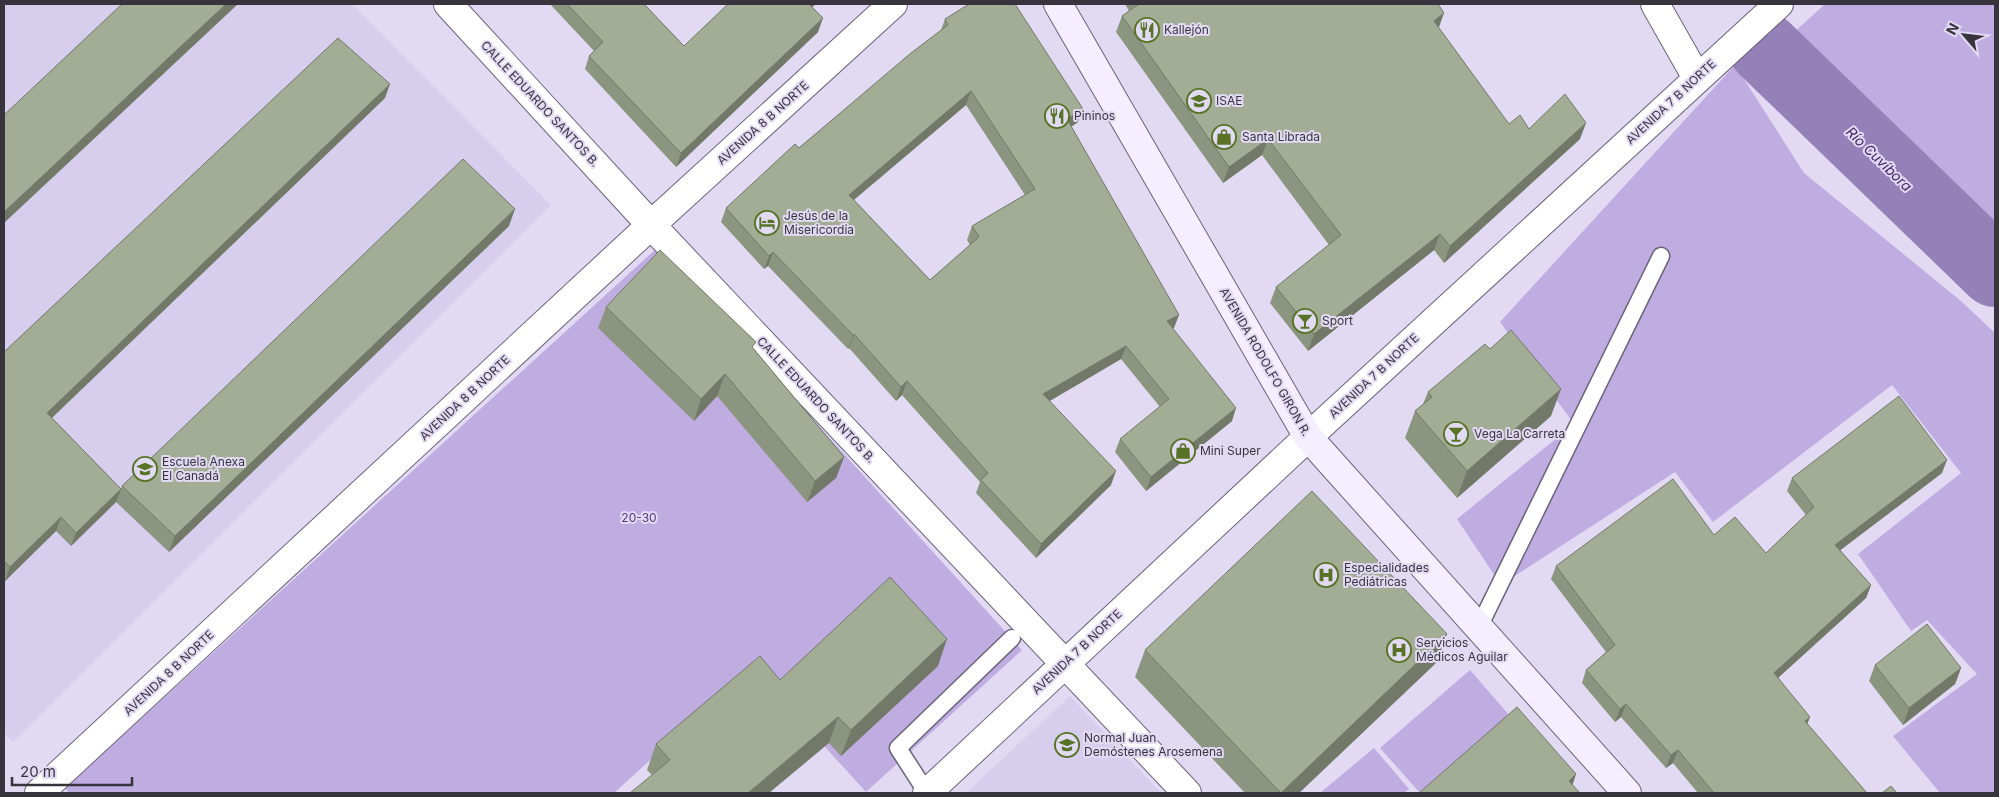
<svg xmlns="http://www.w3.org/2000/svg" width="1999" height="797" viewBox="0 0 1999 797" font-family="Inter,sans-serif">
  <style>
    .built { fill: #d7cded }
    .green { fill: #bfade1 }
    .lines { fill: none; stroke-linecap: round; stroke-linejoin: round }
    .river { stroke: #9481b8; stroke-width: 72 }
    .service-casing { stroke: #6a6379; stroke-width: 19 }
    .minor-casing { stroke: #6a6379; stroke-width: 30 }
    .tertiary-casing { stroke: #6a6379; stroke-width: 30 }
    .secondary-casing { stroke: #6a6379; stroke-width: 30 }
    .service { stroke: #fff; stroke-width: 16 }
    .minor { stroke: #fff; stroke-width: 28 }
    .tertiary { stroke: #fff; stroke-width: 28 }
    .secondary { stroke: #f4efff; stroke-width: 28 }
    .wall { fill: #8c9580; fill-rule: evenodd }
    .shaded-wall { fill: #727968 }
    .building { fill: #a3ad95; stroke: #727968; fill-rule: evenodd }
    .labels { text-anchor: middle; stroke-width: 4; stroke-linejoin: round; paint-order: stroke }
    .poi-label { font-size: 12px; fill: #38343e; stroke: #e2daf3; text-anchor: start }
    .street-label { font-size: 12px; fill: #38343e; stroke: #e2daf3 }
    .park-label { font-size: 12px; fill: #53377c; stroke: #e2daf3 }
    .water-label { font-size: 14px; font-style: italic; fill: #422569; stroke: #e2daf3 }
  </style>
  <rect width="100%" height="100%" fill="#e2daf3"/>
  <path class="built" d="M4,4H352L551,205L13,742L4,733Z
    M1070,696L1161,793H966Z"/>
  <path class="green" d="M1825,4H1995V237L1792,34Z
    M1735,65L1804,173L1961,301L1995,333V793H1940L1893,736L1977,674L1927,620L1911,631L1858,554L1961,473L1892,385L1713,522L1675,472L1501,585L1457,519L1574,424L1500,322Z
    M657,248L1022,650L866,792L756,671L669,743L614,793H69L65,788Z
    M1470,670L1510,716L1420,793L1380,748Z
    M1374,748L1409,789L1404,793H1320Z"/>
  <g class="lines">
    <path class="river" d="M1764,48L1995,271"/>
    <defs>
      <path id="service" d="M1478,629L1661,256
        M927,793L898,748L1012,638"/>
      <path id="minor" d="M448,4L651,225L1187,793
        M1655,4L1697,78
        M39,793L651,225L893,4"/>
      <path id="tertiary" d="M927,793L1308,437L1779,4"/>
      <path id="secondary" d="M1058,4L1308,437L1627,793"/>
    </defs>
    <use href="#service" class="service-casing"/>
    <use href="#minor" class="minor-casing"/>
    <use href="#tertiary" class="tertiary-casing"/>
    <use href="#secondary" class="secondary-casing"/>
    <use href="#service" class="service"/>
    <use href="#minor" class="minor"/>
    <use href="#tertiary" class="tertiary"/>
    <use href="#secondary" class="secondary"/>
  </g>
  <path class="wall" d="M550,4H644L684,46L812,7L818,32L676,167L585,69L589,56L594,51Z
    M1125,4H1438L1439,28L1509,124L1529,129L1580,139L1444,263L1434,250L1308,351L1270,303L1276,287L1329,245L1262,155L1223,183L1116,32L1122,16L1129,11Z
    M945,19L1078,122L1071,127L1173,329L1232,421L1146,491L1115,452L1120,439L1160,407L1121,359L1049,401L1111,485L1036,558L976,493L980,482L902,395L896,401L849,348L848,349L768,266L764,269L721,222L726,208L941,30ZM966,105L1025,195L972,226L967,240L970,245L930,280L854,200Z
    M385,98L52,418L121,489L122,486L509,226L169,552L116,502L71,546L56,531L5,581L4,580V352Z
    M606,307L754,349L844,457L836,478L807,502L717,396L694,421L598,328Z
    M1428,392L1551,416L1457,498L1405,438L1415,411L1423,404Z
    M1942,473L1840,550L1871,585L1866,598L1778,678L1807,724L1867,793H1698L1673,763L1666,768L1621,717L1615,722L1582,683L1586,670L1606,652L1551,579L1556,566L1766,553L1806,515L1787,491L1792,478Z
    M1145,650L1437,662L1299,793H1245L1135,677Z
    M1875,665L1961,668L1955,684L1903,725L1869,681Z
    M938,666L841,756L829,743L652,775L647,770L656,744L780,680Z"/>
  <path class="shaded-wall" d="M226,4H238L4,223V212Z
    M807,4H816L803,15Z
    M1444,13L1438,30L1434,21Z
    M823,18L818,32L676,167L681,153Z
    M390,84L385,98L42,427L47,413Z
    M971,91L966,105L844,208L849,195Z
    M1083,109L1078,122L1062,133L1067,119Z
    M1586,123L1580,139L1444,263L1450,246Z
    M1268,139L1262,155L1223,183L1229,167Z
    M515,209L509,226L169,552L175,536Z
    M1440,234L1434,250L1308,351L1314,334Z
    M773,252L768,266L764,269L769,256Z
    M1179,315L1174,328L1163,335L1167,321Z
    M854,334L849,348L848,349L853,335Z
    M1126,346L1121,359L1038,408L1043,394Z
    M725,374L717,396L694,421L701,399Z
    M907,381L902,395L896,401L901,387Z
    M1561,389L1551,416L1457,498L1467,471Z
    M1236,408L1232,421L1146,491L1151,477Z
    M844,457L836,478L807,502L815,481Z
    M1947,460L1942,473L1830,558L1835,545Z
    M1116,471L1111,485L1036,558L1041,544Z
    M121,489L116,502L71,546L76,533Z
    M61,517L56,531L5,581L10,567Z
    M1871,585L1866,598L1769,686L1774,673Z
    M1447,634L1437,662L1299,793H1281Z
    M947,639L938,666L841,756L851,730Z
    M1961,668L1955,684L1903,725L1909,708Z
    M1626,704L1621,717L1615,722L1620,709Z
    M838,717L829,743L769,793H748Z
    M1810,717L1805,730V721Z
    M1678,750L1673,763L1666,768L1671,755Z
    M1576,774L1572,787L1569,781Z"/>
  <path class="building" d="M122,4H226L4,212V115Z
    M567,4H644L684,46L728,4H809L823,18L681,153L589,56L603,42Z
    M969,4H1015L1083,109L1067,119L1179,315L1167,321L1236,408L1151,477L1120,439L1169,399L1126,346L1043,394L1116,471L1041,544L981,480L988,473L907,381L901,387L854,334L853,335L773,252L769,256L726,208L795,144L799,148L911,53L948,25L945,19ZM971,91L1035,189L972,226L979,237L930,280L849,195Z
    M1139,4H1438L1444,13L1434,21L1509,124L1520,115L1529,129L1565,94L1586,123L1450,246L1440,234L1314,334L1276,287L1341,235L1268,139L1229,167L1122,16Z
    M338,38L390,84L47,413L121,489L76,533L61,517L10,567L4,561V352Z
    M463,159L515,209L175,536L122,486Z
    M660,250L756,342L752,347L844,457L815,481L725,374L701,399L606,307Z
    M1511,330L1561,389L1467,471L1415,411L1432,397L1428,392L1485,344L1490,349Z
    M1899,396L1947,460L1835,545L1871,585L1774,673L1810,717L1805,721L1867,793H1714L1678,750L1671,755L1626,704L1620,709L1586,670L1615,645L1556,566L1673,479L1714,535L1735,517L1766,553L1814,507L1792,478Z
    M1312,491L1447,634L1281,793L1145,650Z
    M890,577L947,639L851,730L838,717L748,793H630L670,760L656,744L760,656L780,680Z
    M1927,624L1961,668L1909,708L1875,665Z
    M1517,707L1576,774L1569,781L1580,793H1419Z
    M1891,786L1897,793H1882Z"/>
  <defs>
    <symbol id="restaurant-ring" viewBox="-11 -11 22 22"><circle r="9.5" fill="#e2daf3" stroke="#587326" stroke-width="1.5"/><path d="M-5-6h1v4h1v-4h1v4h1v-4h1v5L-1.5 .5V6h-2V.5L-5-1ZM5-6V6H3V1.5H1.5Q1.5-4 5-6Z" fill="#587326"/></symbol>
    <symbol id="university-ring" viewBox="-11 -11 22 22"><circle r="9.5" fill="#e2daf3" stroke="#587326" stroke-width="1.5"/><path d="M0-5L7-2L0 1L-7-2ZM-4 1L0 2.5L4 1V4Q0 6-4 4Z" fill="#587326"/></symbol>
    <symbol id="shop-ring" viewBox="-11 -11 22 22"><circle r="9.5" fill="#e2daf3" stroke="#587326" stroke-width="1.5"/><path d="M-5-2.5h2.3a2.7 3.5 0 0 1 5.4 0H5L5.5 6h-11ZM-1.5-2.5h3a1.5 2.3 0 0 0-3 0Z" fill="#587326"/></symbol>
    <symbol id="hotel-ring" viewBox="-11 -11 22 22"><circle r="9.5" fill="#e2daf3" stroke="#587326" stroke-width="1.5"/><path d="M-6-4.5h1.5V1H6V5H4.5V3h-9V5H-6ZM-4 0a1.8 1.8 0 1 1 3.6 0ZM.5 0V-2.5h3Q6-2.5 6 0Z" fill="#587326"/></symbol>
    <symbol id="bar-ring" viewBox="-11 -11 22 22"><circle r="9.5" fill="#e2daf3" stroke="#587326" stroke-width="1.5"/><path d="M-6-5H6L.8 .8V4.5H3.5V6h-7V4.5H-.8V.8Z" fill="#587326"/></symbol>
    <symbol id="school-ring" viewBox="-11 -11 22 22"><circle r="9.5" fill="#e2daf3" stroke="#587326" stroke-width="1.5"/><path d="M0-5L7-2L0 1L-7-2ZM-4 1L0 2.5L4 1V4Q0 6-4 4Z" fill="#587326"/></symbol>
    <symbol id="hospital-ring" viewBox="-11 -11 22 22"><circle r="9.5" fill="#e2daf3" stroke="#587326" stroke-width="1.5"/><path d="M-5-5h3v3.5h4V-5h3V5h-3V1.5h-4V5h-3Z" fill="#587326"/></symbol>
  </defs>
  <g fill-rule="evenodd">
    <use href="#restaurant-ring" x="1133" y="16" width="28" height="28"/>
    <use href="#university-ring" x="1185" y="87" width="28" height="28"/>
    <use href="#restaurant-ring" x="1043" y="102" width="28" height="28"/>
    <use href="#shop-ring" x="1210" y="123" width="28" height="28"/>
    <use href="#hotel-ring" x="753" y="209" width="28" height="28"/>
    <use href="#bar-ring" x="1291" y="307" width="28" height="28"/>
    <use href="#bar-ring" x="1442" y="420" width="28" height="28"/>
    <use href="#shop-ring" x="1169" y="437" width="28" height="28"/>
    <use href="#school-ring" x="131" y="455" width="28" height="28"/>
    <use href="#hospital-ring" x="1312" y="561" width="28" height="28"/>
    <use href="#hospital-ring" x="1385" y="636" width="28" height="28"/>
    <use href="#school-ring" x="1053" y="731" width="28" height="28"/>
  </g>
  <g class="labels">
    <g class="poi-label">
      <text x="1164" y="34">Kallejón</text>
      <text x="1216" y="105">ISAE</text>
      <text x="1074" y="120">Pininos</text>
      <text x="1242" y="141">Santa Librada</text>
      <text x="784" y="220">Jesús de la<tspan x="784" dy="14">Misericordia</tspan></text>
      <text x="1322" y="325">Sport</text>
      <text x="1474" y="438">Vega La Carreta</text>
      <text x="1200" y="455">Mini Super</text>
      <text x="162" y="466">Escuela Anexa<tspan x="162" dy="14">El Canadá</tspan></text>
      <text x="1344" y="572">Especialidades<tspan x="1344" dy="14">Pediátricas</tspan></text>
      <text x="1416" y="647">Servicios<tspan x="1416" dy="14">Médicos Aguilar</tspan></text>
      <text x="1084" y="742">Normal Juan<tspan x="1084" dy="14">Demóstenes Arosemena</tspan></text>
    </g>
    <g class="street-label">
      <text transform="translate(1671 102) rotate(-43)" y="4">AVENIDA 7 B NORTE</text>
      <text transform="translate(540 104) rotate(47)" y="4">CALLE EDUARDO SANTOS B.</text>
      <text transform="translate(763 123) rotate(-42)" y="4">AVENIDA 8 B NORTE</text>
      <text transform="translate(1265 362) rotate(60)" y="4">AVENIDA RODOLFO GIRON R.</text>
      <text transform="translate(1374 376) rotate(-43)" y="4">AVENIDA 7 B NORTE</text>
      <text transform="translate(465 398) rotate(-43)" y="4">AVENIDA 8 B NORTE</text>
      <text transform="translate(816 400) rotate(47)" y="4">CALLE EDUARDO SANTOS B.</text>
      <text transform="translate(1077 652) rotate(-43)" y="4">AVENIDA 7 B NORTE</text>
      <text transform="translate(169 673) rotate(-43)" y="4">AVENIDA 8 B NORTE</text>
    </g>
    <g class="park-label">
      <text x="639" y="522">20-30</text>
    </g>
    <g class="water-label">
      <text transform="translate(1879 159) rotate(44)" y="5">Río Cuvíbora</text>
    </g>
  </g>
  <rect width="1999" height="797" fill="none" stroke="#38343e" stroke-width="10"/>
  <g transform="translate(1964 35) rotate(298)" stroke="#e2daf3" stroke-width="4" paint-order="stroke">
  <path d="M0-4L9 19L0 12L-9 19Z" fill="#38343e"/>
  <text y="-8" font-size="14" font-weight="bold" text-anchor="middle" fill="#38343e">N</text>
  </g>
  <path d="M12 777v8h120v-8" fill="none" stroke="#38343e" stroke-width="2.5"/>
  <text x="20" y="777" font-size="15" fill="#38343e" stroke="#e2daf3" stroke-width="4" paint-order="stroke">20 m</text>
</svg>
